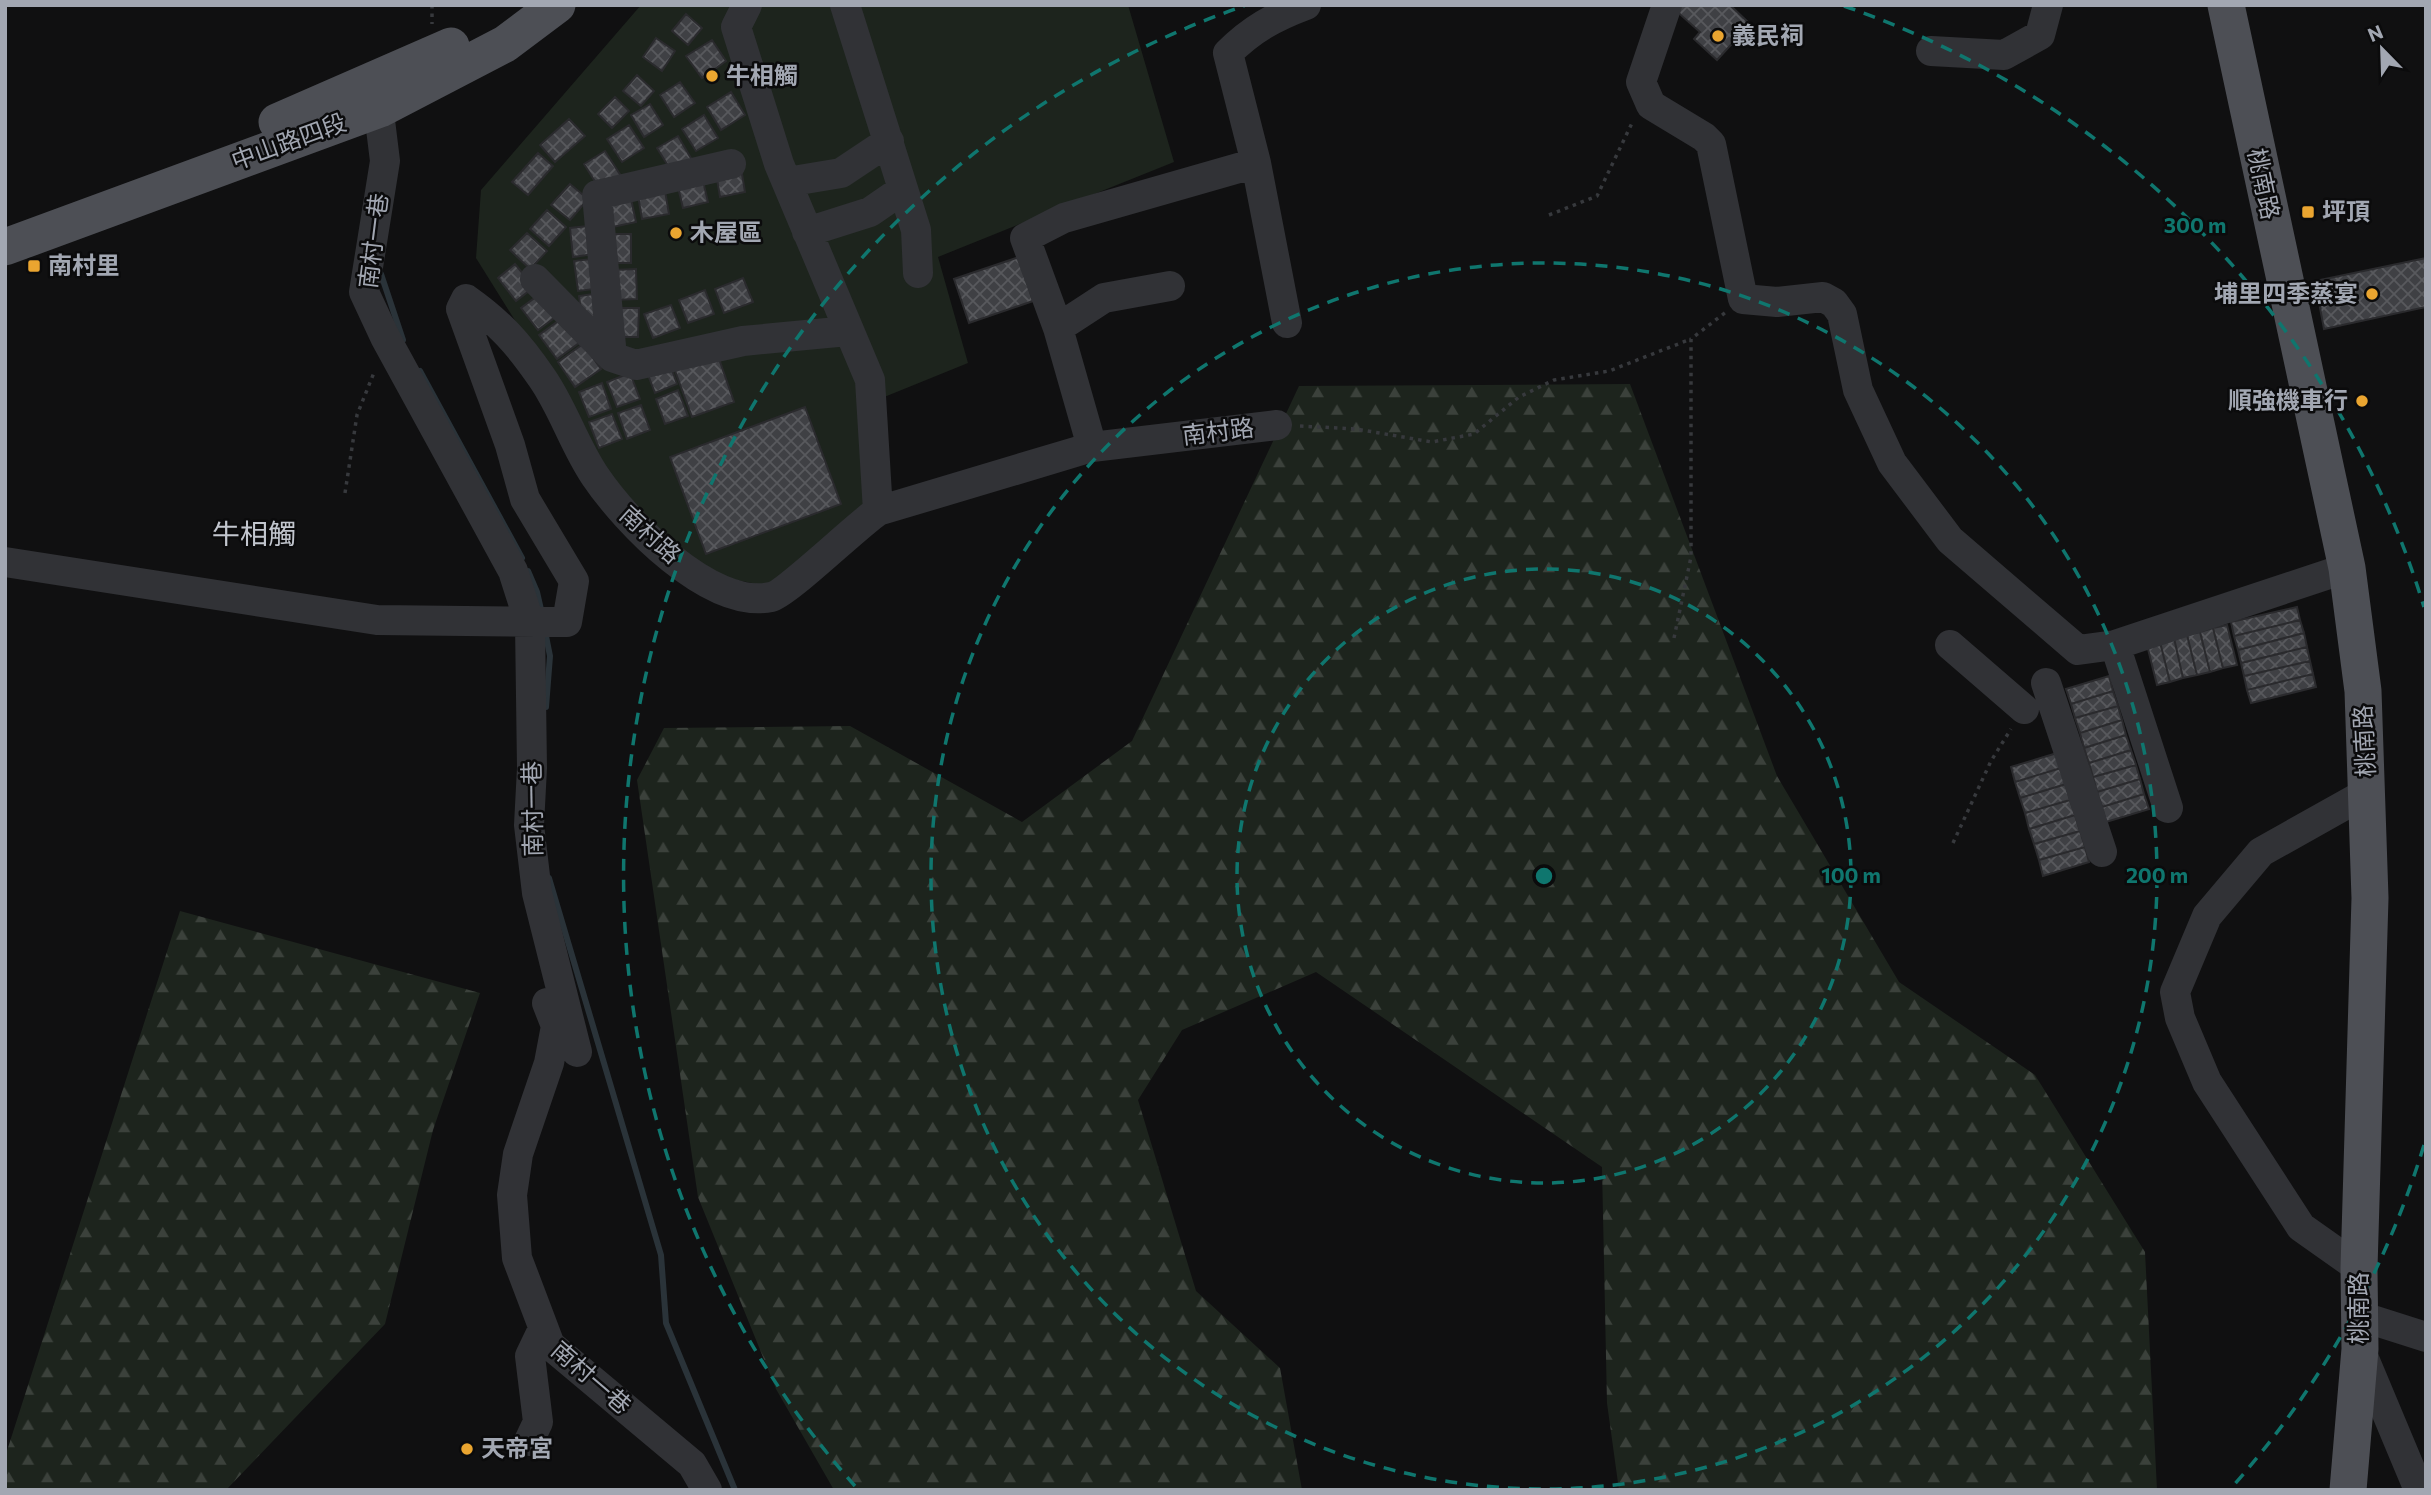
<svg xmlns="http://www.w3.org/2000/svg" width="2431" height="1495" viewBox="0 0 2431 1495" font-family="Commissioner,'Noto Sans TC',sans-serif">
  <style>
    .forest { fill: url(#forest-firs) }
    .park { fill: #1d241d }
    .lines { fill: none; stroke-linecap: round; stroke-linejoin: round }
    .stream { stroke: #2a3339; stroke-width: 6 }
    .building { fill: url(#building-cross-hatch); stroke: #2a2a2d; stroke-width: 2 }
    .path { stroke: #37393d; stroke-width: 3.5; stroke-dasharray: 3.5 5; stroke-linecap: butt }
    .minor { stroke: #313236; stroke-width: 30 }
    .major { stroke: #4d4f55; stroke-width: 37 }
    .ring { fill: none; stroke: #0f766e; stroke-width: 3.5; stroke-dasharray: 12 9 }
    .poi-dot { fill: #eaa530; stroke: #0b0b0c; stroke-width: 2.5 }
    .labels { text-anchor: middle; stroke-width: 5; stroke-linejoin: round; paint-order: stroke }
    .poi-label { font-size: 24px; font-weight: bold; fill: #a2a7b2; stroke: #0b0b0c; text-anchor: start }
    .street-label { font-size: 24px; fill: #a2a7b2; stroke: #0b0b0c }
    .quarter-label { font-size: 28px; fill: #c2c6ce; stroke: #0b0b0c }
    .centre { fill: #0f766e; stroke: #0b0b0c; stroke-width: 3.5 }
    .ring-label { font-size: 21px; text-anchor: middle; font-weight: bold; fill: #0f766e; stroke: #0b0b0c; stroke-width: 5; stroke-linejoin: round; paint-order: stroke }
  </style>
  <defs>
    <pattern id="forest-firs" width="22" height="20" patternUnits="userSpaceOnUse" patternTransform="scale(1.75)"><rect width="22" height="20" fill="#1d241d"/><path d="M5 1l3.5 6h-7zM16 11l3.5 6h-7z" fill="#3b413b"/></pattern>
    <pattern id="building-cross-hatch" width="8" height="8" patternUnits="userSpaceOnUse" patternTransform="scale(1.75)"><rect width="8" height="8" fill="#3f4044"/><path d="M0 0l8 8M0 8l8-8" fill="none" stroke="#58595d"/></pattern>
  </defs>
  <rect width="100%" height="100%" fill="#101011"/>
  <path class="forest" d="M1630,384L1777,776L1899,982L2035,1075L2145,1252L2157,1490H1619L1607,1403L1602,1167L1316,972L1182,1030L1138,1100L1196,1291L1280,1368L1302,1490H834L776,1389L698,1197L637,780L664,728L850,726L1022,822L1132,741L1299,386Z
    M180,911L480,993L433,1130L385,1324L226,1490H5V1457Z"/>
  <path class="park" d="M641,5H1128L1174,162L938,257L968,363L867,404L871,503L776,588L712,575L667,543L596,465L561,394L476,258L481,190Z"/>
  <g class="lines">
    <path class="stream" d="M381,274L403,340
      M420,371L522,558
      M528,571L537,592L542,614
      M545,631L550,656L546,707
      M549,878L661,1255L666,1323L735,1490"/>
  </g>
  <path class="building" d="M1676,5H1730L1750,24L1717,60L1694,39L1700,32L1673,8Z
    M686,14L702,28L688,45L672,31Z
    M656,38L675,51L662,71L643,57Z
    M712,40L726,61L702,78L686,56Z
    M637,75L654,91L641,106L623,91Z
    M680,82L695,103L674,117L660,95Z
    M731,92L745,115L721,130L707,107Z
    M615,97L629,111L612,128L598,114Z
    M650,104L663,125L644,137L631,115Z
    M704,115L718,138L696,151L682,129Z
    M569,119L585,136L555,162L540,145Z
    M629,125L644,148L622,162L607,139Z
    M678,136L692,160L672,172L657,148Z
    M605,151L621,176L599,188L584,164Z
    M538,153L553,166L528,195L512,182Z
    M741,168L745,192L720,197L716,173Z
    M702,177L708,202L683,208L677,183Z
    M570,184L588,199L570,220L551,205Z
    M664,185L669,214L642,219L637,190Z
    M630,194L636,222L608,228L602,200Z
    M547,210L566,227L549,246L530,229Z
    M597,225L601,253L573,257L570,228Z
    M527,233L547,251L530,269L510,250Z
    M612,234H631V263H612Z
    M1019,257L1033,301L969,323L954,279Z
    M599,258L603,288L578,291L574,261Z
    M2426,258V307L2324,329L2315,281Z
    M515,264L534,287L516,301L498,278Z
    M636,269L637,299L613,300L612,270Z
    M743,278L753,302L724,313L715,289Z
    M705,290L714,314L688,323L679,300Z
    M544,291L561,313L538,330L521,308Z
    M601,293L604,316L582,319L579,296Z
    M671,305L680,328L653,338L644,314Z
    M615,308H639L638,337H614Z
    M561,319L579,343L557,359L539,335Z
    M583,344L601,369L575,387L558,362Z
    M717,353L734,402L692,417L674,368Z
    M668,359L677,384L655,393L645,367Z
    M630,373L640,399L617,407L607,382Z
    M602,383L611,409L589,417L579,392Z
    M678,390L688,416L665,424L656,399Z
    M641,405L650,430L627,439L618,413Z
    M805,407L841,504L706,554L670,457Z
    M612,414L622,439L599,448L589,422Z
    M2297,607L2300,620L2234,636L2231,622Z
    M2300,620L2304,633L2238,650L2234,636Z
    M2227,625L2237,665L2223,668L2213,628Z
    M2213,628L2223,668L2210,672L2200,632Z
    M2200,632L2210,672L2197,675L2187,635Z
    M2304,633L2307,647L2241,663L2238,650Z
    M2187,635L2197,675L2183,678L2174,638Z
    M2174,638L2183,678L2170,682L2160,642Z
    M2160,642L2170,682L2157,685L2147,645Z
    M2307,647L2310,661L2244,676L2241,663Z
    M2310,661L2313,674L2247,690L2244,676Z
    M2313,674L2316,687L2251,703L2247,690Z
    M2109,676L2113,691L2071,704L2066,689Z
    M2113,691L2118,706L2075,718L2071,704Z
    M2118,706L2122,720L2080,733L2075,718Z
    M2122,720L2126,735L2084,748L2080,733Z
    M2126,735L2131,750L2089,763L2084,748Z
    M2131,750L2136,765L2093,777L2089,763Z
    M2057,753L2061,768L2015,782L2011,767Z
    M2136,765L2140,779L2097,792L2093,777Z
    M2061,768L2066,784L2020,798L2015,782Z
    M2140,779L2144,794L2102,807L2097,792Z
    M2066,784L2070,800L2025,813L2020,798Z
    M2144,794L2149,809L2106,822L2102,807Z
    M2070,800L2075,815L2029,829L2025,813Z
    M2075,815L2080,831L2034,844L2029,829Z
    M2080,831L2085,847L2039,860L2034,844Z
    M2085,847L2089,862L2043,876L2039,860Z"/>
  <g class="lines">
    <path class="path" d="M432,5V24
      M1549,215L1597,196L1633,121
      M1300,426L1356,429L1432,442L1474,434L1519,397L1554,380L1609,371L1691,339
      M345,493L357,415L375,370
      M1674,638L1691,557V339L1726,312
      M1953,843L1991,761L2011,729"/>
    <path class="minor" d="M747,5L736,27L779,164L870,380L878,511
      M845,5L916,230L918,273
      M1667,5L1641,82L1651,105L1704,137L1711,144L1743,299L1777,302L1823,297L1834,303L1842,314L1858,390L1892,463L1950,540L2078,650L2115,645L2347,568
      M1931,51L2004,55L2040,35L2048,5
      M376,88L385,161L364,292L385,337L513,571L530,624L532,768L529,825L537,893L577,1052
      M787,182L841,173L889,141
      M807,232L870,212L902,190
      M535,279L612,357L636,365L743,341L848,331
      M1287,323L1256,163L1228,53C1252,29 1274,17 1306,5
      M1058,328L1104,298L1170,286
      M612,357L597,195L731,164
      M1092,447L1058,328L1025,238L1064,218L1256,163
      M5,562L377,620L567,622L574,581L525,499L510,445L461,309L466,299C500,323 518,343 542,378C563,408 574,445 595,476C626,522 710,610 771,597C786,594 856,526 878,511L1092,447L1277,425
      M1950,645L2024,709
      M2115,645L2168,808
      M2046,683L2102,852
      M547,1003L556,1026L549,1063L518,1154L512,1195L517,1258L550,1345L692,1464L707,1490
      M2359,1268L2301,1227L2207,1082L2180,1018L2175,992L2207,916L2261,852L2368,792
      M2360,1316L2426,1337
      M2360,1349L2419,1490
      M529,1441L538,1422L530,1356L542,1331"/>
    <path class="major" d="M2226,5L2347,568L2363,691L2370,898L2359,1268L2360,1349L2348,1490
      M277,122L451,46
      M5,247L380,109L505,44L557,5"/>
  </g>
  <g class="ring">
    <circle cx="1544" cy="876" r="307"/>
    <circle cx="1544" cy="876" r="613"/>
    <path d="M2424 1145A920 920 0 0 1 2233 1486M855 1486A920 920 0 0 1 1244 6M1844 6A920 920 0 0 1 2424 607"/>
  </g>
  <g class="poi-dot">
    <circle cx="1718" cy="36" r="7"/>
    <circle cx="712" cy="76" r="7"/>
    <rect x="2301" y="205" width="14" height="14" rx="3.5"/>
    <circle cx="676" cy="233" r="7"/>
    <rect x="27" y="259" width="14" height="14" rx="3.5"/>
    <circle cx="2372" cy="294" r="7"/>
    <circle cx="2362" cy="401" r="7"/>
    <circle cx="467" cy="1449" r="7"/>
  </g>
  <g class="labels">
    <g class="poi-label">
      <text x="1732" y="44">義民祠</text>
      <text x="726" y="84">牛相觸</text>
      <text x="2322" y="220">坪頂</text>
      <text x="690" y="241">木屋區</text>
      <text x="48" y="274">南村里</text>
      <text x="2358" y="302" text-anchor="end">埔里四季蒸宴</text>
      <text x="2348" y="409" text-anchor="end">順強機車行</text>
      <text x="481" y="1457">天帝宮</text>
    </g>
    <g class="street-label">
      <text transform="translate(289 142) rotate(-20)" y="8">中山路四段</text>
      <text transform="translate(2263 184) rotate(78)" y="8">桃南路</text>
      <text transform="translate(374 241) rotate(-83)" y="8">南村一巷</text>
      <text transform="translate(1218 432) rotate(-7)" y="8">南村路</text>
      <text transform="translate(650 535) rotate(42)" y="8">南村路</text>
      <text transform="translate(2365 741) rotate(-93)" y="8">桃南路</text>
      <text transform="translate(533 809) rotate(-91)" y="8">南村一巷</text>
      <text transform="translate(2359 1308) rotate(-90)" y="8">桃南路</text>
      <text transform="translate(591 1378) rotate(41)" y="8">南村一巷</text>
    </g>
    <g class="quarter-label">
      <text x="254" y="544">牛相觸</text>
    </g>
  </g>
  <circle cx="1544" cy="876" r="10" class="centre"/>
  <g class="ring-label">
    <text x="2195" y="233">300 m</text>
    <text x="1851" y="883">100 m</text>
    <text x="2157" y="883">200 m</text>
  </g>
  <rect width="2431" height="1495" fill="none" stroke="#a2a7b2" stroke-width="14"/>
  <g transform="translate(2382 49) rotate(337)" stroke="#0b0b0c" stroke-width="5" paint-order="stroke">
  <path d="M0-5L12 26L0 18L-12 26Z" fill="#a2a7b2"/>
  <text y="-10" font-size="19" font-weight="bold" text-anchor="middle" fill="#a2a7b2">N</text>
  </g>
</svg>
